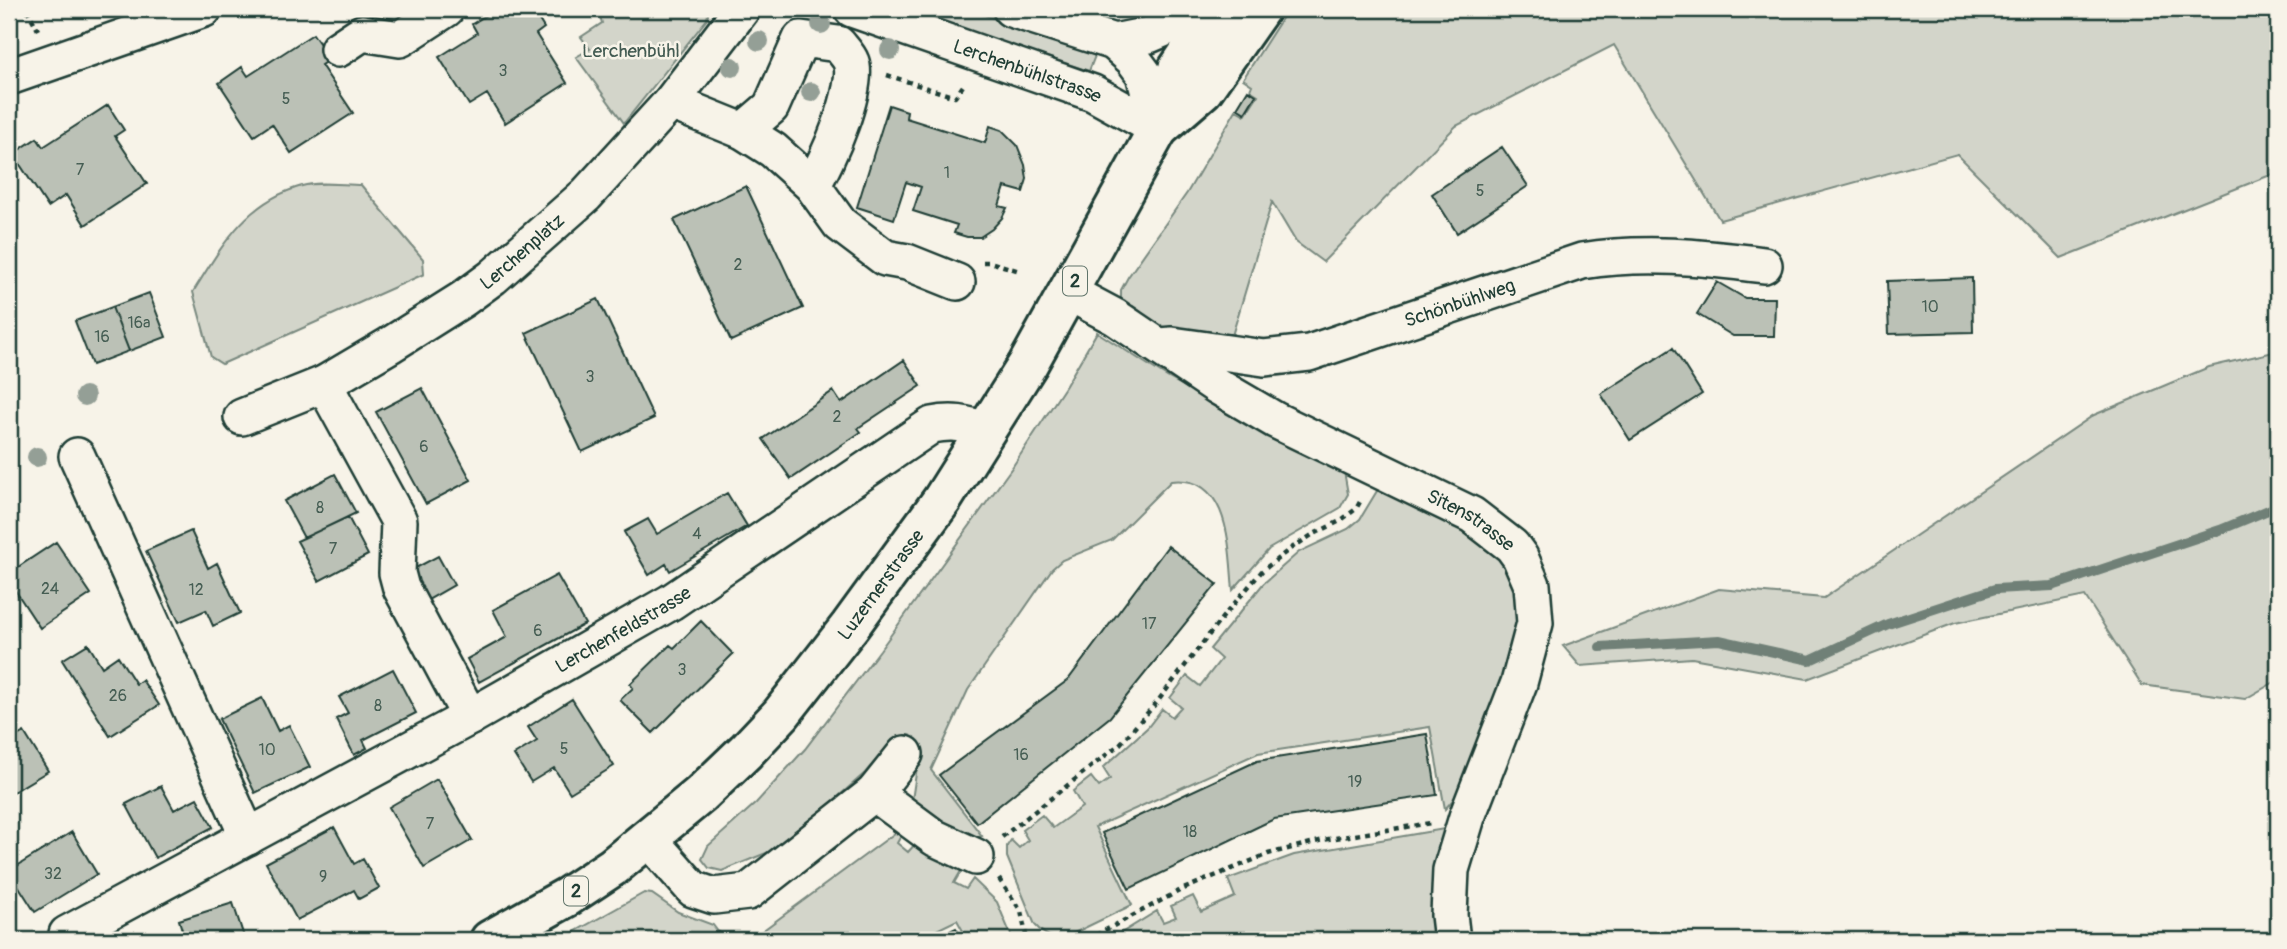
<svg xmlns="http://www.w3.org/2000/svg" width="2287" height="949" viewBox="0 0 2287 949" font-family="Pangolin,sans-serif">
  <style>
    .green { fill: #d3d5ca; stroke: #79897f; stroke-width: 2 }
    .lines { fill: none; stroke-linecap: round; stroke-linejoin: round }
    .stream { stroke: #6f8077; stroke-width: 10 }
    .building { fill: #bbc1b6; stroke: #1f3d34; stroke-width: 2 }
    .minor-casing { stroke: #1f3d34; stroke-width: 40 }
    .major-casing { stroke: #1f3d34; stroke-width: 44 }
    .path { stroke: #1f3d34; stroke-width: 4.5; stroke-dasharray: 5 5; stroke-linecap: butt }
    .minor { stroke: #f7f3e8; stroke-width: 35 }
    .major { stroke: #f7f3e8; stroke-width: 38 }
    .tree { fill: #949f96 }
    .labels { text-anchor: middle; stroke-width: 5; stroke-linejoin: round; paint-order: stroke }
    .number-label { font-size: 16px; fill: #465e54 }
    .shield { fill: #f7f3e8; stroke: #60746a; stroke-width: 2 }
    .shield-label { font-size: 18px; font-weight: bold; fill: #1f3d34 }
    .park-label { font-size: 19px; fill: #435b52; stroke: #f7f3e8 }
    .street-label { font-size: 19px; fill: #1f3d34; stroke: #f7f3e8 }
  </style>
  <rect width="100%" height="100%" fill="#f7f3e8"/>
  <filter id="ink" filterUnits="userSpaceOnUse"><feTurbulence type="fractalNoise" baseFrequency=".0143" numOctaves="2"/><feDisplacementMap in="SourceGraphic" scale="14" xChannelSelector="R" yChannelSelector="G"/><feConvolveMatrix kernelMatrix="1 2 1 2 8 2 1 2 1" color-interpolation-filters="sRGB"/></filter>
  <g filter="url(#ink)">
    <path class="green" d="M598,9H709L707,19L624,123L576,57L590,49L581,37L602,23Z
      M920,9H967L1096,53L1089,71L989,38L965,37L923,18Z
      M1288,9H2278V172L2061,258L1957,154L1720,220L1614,45L1456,126L1323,262L1296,242L1272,202L1228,349L1179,339L1136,317L1140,311L1133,306L1128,311L1121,302V290L1128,277L1187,193L1236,110L1245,115L1258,95L1250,90L1252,85L1243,79Z
      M361,185L423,259L424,274L222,364L211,357L193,292C222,246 245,202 302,186C319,181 343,185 361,185Z
      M1097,332L1167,377L1328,466L1344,471L1348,494L1340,508L1269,549L1233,590C1229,551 1231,474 1171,481L1112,540L1062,560L1052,569L968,690L931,770L982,836C952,844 933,818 912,800L918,760L897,740L890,743L865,773L781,847L722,871L709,868L702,859L708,846L756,803L805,749L880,650L1013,466L1065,387Z
      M2278,351V680L2245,699L2142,685L2085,596L1955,623L1807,679L1692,658L1580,666L1563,646L1719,589L1824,598L2094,415L2209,367Z
      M1383,481L1445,509L1512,561L1523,640L1460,792L1445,809L1430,727L1258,753L1095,827L1132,905L1066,937C1052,939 1045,936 1035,925L1007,857V846L1011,840L1019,848L1028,840L1022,830L1042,815L1053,828L1082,807L1073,791L1091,777L1099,787L1110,779L1103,768L1148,727L1162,709L1172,717L1181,707L1170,698L1187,676L1200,686L1221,659L1210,649L1263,584L1299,552L1348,529L1360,519Z
      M1444,829L1449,832L1442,940H1293L1292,935L1274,940H1110L1157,911L1163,922L1176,917L1171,906L1193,896L1201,912L1235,897L1228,879L1294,855Z
      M895,833L902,834L897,843L908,852L916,843L961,871L954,883L966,889L973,879L997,902L1013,940H968L957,920L916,940H750Z
      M644,893L652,894L678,912L713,925L724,940H560Z"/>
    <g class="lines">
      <path class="stream" d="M1600,647L1719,640L1810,660L1888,624L1995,589L2052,586L2220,530L2278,506"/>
    </g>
    <path class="building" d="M496,9H532L544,28L536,34L567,83L505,123L487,94L469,105L439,57L477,33L472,24Z
      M313,34L330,59L321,65L353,113L291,153L272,124L254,136L219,83L242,67L248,76Z
      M1248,90L1256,95L1245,113L1237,108Z
      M108,105L124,130L115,136L147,184L85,225L66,195L48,207L13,154L37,138L43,147Z
      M889,105L907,111L906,118L985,143L990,126L1002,130L1017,145L1025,165L1027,179L1023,192L1005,187L999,206L1007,208L1002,218L992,229L980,237H967L954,233L957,225L913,211L921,187L906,182L894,219L857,207Z
      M1502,147L1528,186L1457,233L1432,194Z
      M746,186L803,308L731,341L674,220Z
      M1972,278L1973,332L1889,334L1887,281Z
      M1717,282L1745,298H1775L1774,336H1733L1697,314Z
      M149,293L166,337L129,351L112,307Z
      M598,299L654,418L582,452L526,333Z
      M112,307L129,351L92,365L75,321Z
      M1673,348L1702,394L1630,440L1601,394Z
      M904,360L921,386L858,428L861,432L791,479L763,439L833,391L841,403Z
      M422,388L471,480L426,504L376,412Z
      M335,474L356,513L304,538L284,501Z
      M727,493L747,526L670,571L666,564L649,575L624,532L648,519L657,534Z
      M348,517L368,555L319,581L297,541Z
      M191,531L208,568L217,563L240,613L213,626L206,610L179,622L146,551Z
      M56,542L91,594L40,628L9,581V573Z
      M1168,546L1217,584L1110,717L977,823L939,775L1068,680Z
      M438,556L454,585L426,601L410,571Z
      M557,575L585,624L479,682L467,659L507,637L493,610Z
      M701,621L733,654L653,733L620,700L633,688L630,684L670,645L674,648Z
      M88,644L102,667L118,656L136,684L142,680L159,705L110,736L62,660Z
      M393,669L416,713L363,740L367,748L354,755L336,719L348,713L339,697Z
      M262,698L278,731L289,725L310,767L255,793L219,719Z
      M572,699L614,766L570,793L554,768L531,782L514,755L537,741L528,727Z
      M24,732L48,771L13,792L9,785V741Z
      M1427,734L1437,795L1274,819L1129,889L1102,833L1257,761Z
      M437,779L472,840L424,868L389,807Z
      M161,786L174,810L197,798L213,827L155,858L126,804Z
      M334,827L354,864L363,859L379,888L359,899L354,890L297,920L266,863Z
      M72,832L97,874L35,912L9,871Z
      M233,903L245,940H185L179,920Z
      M956,928L963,940H931Z"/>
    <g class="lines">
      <defs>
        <g id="minor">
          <path id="s1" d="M852,9L1093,93L1158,129"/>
          <path d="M1011,9L1114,42L1133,59L1144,74L1158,129"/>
          <path d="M1114,42L1149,35L1210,9"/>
          <path d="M338,49L362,33L400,39L446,9"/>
          <path d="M9,77L204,9"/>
          <path d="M671,102L743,131L773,150L812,185L840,224L885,258L907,262L957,282"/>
          <path d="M743,131L771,107L801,39L838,44C842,49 849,56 851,62C860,86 827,164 812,185"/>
          <path id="s2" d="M1068,292L1115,317L1217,386L1275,420L1472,515L1512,546L1520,557L1532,585L1535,623L1519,683L1467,817L1451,870L1449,915L1452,940"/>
          <path id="s3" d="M1161,346L1172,345L1264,358L1309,353L1582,261C1644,251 1701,257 1764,265"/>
          <path d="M324,384L399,521L397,573L401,588L470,717"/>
          <path id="s4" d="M242,417L324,384L390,345L463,299L493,277L586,195L671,102L742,9"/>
          <path d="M77,456L248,837"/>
          <path d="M874,793L935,838L976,857"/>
          <path d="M648,838L693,889L714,896L748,892L874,793L905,754"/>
          <path id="s5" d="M67,934L470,717L671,602L932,425C952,421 966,423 986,431"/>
        </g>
        <g id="major">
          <path d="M1158,129L1203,90L1260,9"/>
          <path id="s6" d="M490,940L567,897L614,866L700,795L746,751L781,714L850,626L942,500L1028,364L1158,129L1178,69L1218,9"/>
        </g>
      </defs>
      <use href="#minor" class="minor-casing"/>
      <use href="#major" class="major-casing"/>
      <path class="path" d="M27,9L38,30
        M887,75L955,97L965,83
        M983,262H990L1020,271
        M1002,837L1120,744L1157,702L1222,618L1262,571L1290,549L1312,535L1340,521L1356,509L1361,500
        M999,879L1021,911L1027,940
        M9,934L11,940
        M1087,940L1181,890L1268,854L1323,840L1431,823"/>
      <use href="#minor" class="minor"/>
      <use href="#major" class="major"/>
    </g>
    <g class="tree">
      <circle cx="821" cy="24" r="10"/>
      <circle cx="759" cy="41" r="10"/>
      <circle cx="890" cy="50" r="10"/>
      <circle cx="732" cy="67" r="10"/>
      <circle cx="811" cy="92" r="10"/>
      <circle cx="85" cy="396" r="10"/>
      <circle cx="37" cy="457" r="10"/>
    </g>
  </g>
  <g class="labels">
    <g class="number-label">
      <text x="503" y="76">3</text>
      <text x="286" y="104">5</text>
      <text x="80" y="175">7</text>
      <text x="947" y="178">1</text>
      <text x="1480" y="196">5</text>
      <text x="738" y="270">2</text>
      <text x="1930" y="312">10</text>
      <text x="139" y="328">16a</text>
      <text x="102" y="342">16</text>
      <text x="590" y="382">3</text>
      <text x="837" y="422">2</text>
      <text x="424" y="452">6</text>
      <text x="320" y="513">8</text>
      <text x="697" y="539">4</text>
      <text x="333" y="554">7</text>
      <text x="50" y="594">24</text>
      <text x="196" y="595">12</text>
      <text x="1149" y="629">17</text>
      <text x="538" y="636">6</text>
      <text x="682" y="675">3</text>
      <text x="118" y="701">26</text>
      <text x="378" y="711">8</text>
      <text x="564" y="754">5</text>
      <text x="267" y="755">10</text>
      <text x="1021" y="760">16</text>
      <text x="1355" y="787">19</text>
      <text x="430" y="829">7</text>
      <text x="1190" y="837">18</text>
      <text x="53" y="879">32</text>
      <text x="323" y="882">9</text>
    </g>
    <g class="shield">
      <rect x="1063" y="266.5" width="24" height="29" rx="5"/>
      <rect x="564" y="876.5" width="24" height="29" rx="5"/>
    </g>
    <g class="shield-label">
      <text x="1075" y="287">2</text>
      <text x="576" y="897">2</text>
    </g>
    <g class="park-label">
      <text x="631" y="57">Lerchenbühl</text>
    </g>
    <g class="street-label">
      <text dy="7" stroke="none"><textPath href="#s1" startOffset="186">Lerchenbühlstrasse</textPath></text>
      <text dy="7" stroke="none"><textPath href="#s4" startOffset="327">Lerchenplatz</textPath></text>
      <text dy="7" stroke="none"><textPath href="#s3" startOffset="308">Schönbühlweg</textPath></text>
      <text dy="7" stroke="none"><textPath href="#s2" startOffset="464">Sitenstrasse</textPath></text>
      <text dy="7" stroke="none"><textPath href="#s6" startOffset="534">Luzernerstrasse</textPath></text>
      <text dy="7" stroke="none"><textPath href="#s5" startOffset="634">Lerchenfeldstrasse</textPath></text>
    </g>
  </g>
  <rect width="2287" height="949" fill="none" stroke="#f7f3e8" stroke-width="35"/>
  <rect x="18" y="18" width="2252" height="914" fill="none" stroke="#1f3d34" stroke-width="2.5" filter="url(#ink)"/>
</svg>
